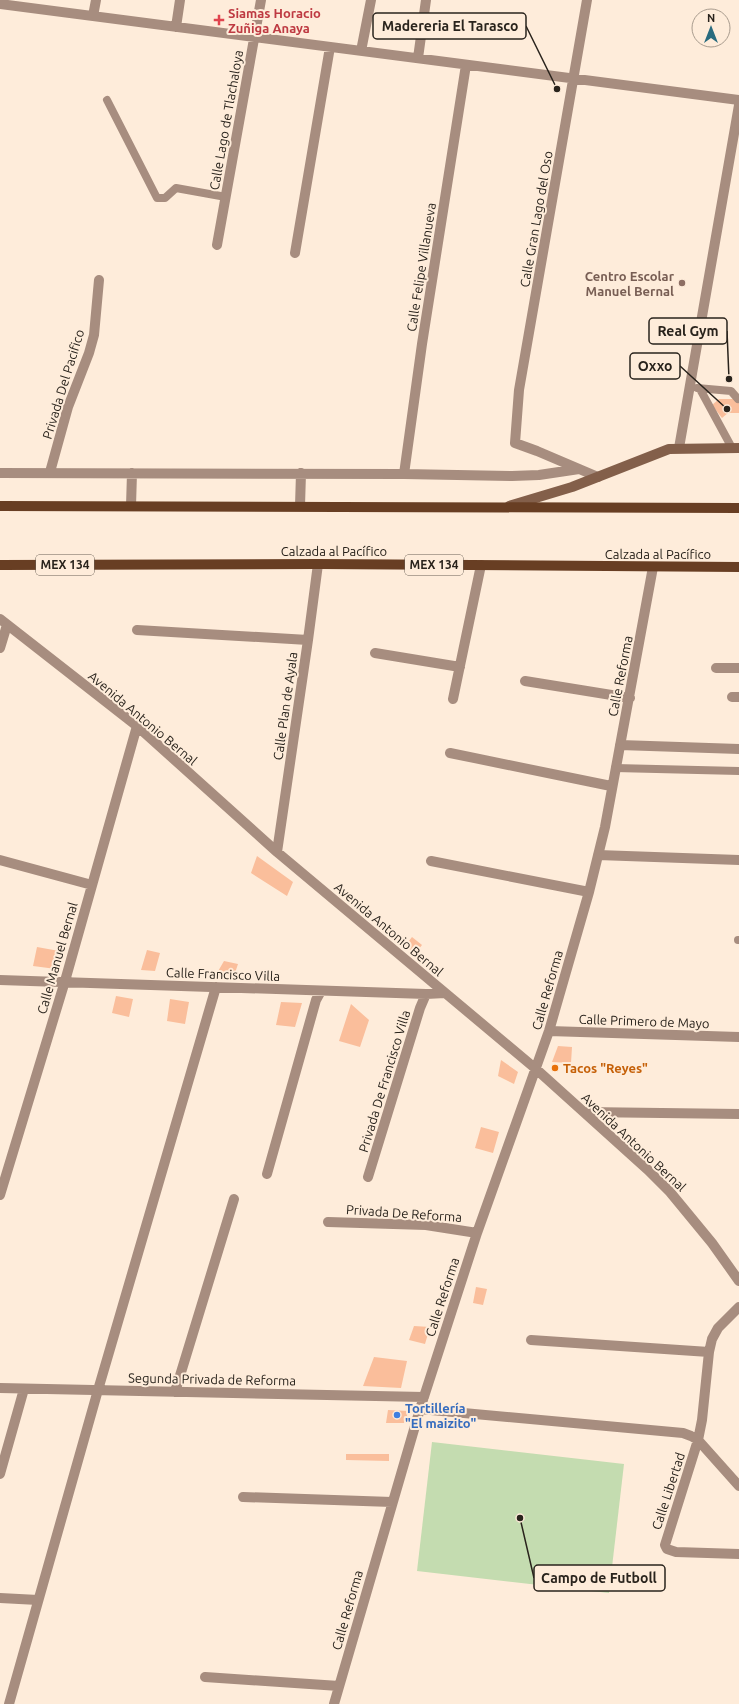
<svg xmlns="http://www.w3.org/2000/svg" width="739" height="1704" viewBox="0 0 739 1704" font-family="Ubuntu,sans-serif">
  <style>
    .green { fill: #c4dcb0 }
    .building { fill: #fabe9b }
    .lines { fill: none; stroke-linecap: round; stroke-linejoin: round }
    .lane { stroke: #a78d7f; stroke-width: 8 }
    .street { stroke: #a78d7f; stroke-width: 10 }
    .secondary { stroke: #835f4a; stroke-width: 10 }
    .primary { stroke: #683e23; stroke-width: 10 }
    .health-dot { fill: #e0444e; stroke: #feecda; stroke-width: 1.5 }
    .education-dot { fill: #8d6e63; stroke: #feecda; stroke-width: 1.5 }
    .food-dot { fill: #e8710a; stroke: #feecda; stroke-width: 1.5 }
    .shop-dot { fill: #3f7fe0; stroke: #feecda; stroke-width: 1.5 }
    .labels { text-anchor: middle; stroke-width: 4; stroke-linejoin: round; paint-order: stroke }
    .shield { fill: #feecda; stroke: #695f55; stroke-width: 1 }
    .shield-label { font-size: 12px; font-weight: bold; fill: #29231c }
    .health-label { font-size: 13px; font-weight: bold; fill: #be3a42; stroke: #feecda; text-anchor: start }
    .street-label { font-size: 13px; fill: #29231c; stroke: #feecda }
    .education-label { font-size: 13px; font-weight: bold; fill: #785e54; stroke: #feecda; text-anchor: end }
    .food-label { font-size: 13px; font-weight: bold; fill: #c56008; stroke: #feecda; text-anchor: start }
    .shop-label { font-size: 13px; font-weight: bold; fill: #366cbe; stroke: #feecda; text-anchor: start }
    .leader { fill: none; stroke: #29231c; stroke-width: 1.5 }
    .callout-dot { fill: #29231c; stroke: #feecda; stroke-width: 1.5 }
    .callout { fill: #feecda; stroke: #29231c; stroke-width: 1.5 }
    .callout-label { font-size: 14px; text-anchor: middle; font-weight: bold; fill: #29231c }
  </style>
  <rect width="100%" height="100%" fill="#feecda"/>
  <path class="green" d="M432,1442L624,1464L609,1593L417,1571Z"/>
  <path class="building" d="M719,399H739V413H728L722,418L712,405Z
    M257,856L293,882L287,896L251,873Z
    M412,937L422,945L415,954L405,946Z
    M37,947L59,951L56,969L33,966Z
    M147,950L160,953L155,971L141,970Z
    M224,961L238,964L234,976L217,973Z
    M116,996L133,999L129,1017L112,1013Z
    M170,999L189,1002L185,1024L167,1021Z
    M281,1002L302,1003L295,1027L276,1025Z
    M351,1004L369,1020L360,1047L339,1041Z
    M558,1046L572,1047L571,1063L552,1062Z
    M501,1060L518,1072L514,1084L498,1076Z
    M481,1127L499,1132L493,1153L475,1148Z
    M476,1287L487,1289L483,1305L473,1303Z
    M414,1326L430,1327L425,1344L409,1340Z
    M374,1357L407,1361L401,1388L363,1386Z
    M388,1410L409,1411L404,1423H386Z
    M346,1454H389V1461L346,1460Z"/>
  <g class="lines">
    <path class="lane" d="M107,100L157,198H165L176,188L226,197
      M697,388L731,391L738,399
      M700,389L732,448
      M615,768L739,771
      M738,940H739"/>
    <path class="street" d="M587,0L519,390L515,443L537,451L598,477
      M0,4L739,100
      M93,16L96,0
      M176,27L180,0
      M361,51L371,0
      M418,58L426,0
      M217,245L261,0
      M295,253L330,47
      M679,448L739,105
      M50,472L68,407L89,353L94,335L99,280
      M0,473L404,474L512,476L539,475L579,469
      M404,474L422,344L466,65
      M131,506L132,473
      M300,506L301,473
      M0,619L137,726L277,852L536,1069L648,1170L670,1192L712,1243L739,1281
      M137,630L308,640
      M0,648L7,625
      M375,653L460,667
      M716,668H739
      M525,681L630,698
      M732,697H739
      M453,699L481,565
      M620,745L739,749
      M450,753L611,786
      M277,852L308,640L318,564
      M598,855L739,860
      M0,860L92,885
      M431,861L589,892
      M0,980L426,994L445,993
      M549,1031L739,1037
      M584,1112L739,1114
      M267,1174L316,1000L321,991
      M368,1177L420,1008L426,994
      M0,1195L65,981L137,726
      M328,1222L426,1225L477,1233
      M739,1307L718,1328L712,1339L709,1352L702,1420L698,1440L665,1545L667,1549L676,1552L739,1554
      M531,1340L709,1352
      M0,1388L424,1397
      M175,1392L234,1199
      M420,1409L683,1433L691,1436L698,1440L739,1486
      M0,1474L24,1389
      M243,1497L392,1502
      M0,1598L38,1600
      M205,1677L339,1686
      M9,1704L98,1390L216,987
      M334,1704L420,1409L477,1233L549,1031L589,892L605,827L653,567"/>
    <path class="secondary" d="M509,506L572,487L669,449L739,448"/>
    <path class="primary" d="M0,506L739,508
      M0,565L318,564L739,567"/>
  </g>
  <path class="health-dot" d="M217 14h4v4h4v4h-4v4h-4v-4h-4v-4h4z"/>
  <circle class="education-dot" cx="682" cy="283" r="4"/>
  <circle class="food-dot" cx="555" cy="1068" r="4"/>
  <circle class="shop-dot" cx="397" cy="1415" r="4"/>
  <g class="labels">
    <g class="shield">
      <rect x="36" y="555" width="58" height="20" rx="3"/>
      <rect x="405" y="555" width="58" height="20" rx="3"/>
    </g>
    <g class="shield-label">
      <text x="65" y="569">MEX 134</text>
      <text x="434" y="569">MEX 134</text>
    </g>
    <g class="health-label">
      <text x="228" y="18">Siamas Horacio<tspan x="228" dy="15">Zuñiga Anaya</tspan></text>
    </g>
    <g class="street-label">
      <text transform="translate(226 120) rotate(-80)" y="5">Calle Lago de Tlachaloya</text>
      <text transform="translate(536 219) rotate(-80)" y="5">Calle Gran Lago del Oso</text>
      <text transform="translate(421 267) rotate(-81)" y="5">Calle Felipe Villanueva</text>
      <text transform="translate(63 384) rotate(-73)" y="5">Privada Del Pacifico</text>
      <text x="334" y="556">Calzada al Pacífico</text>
      <text x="658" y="559">Calzada al Pacífico</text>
      <text transform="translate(620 676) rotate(-79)" y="5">Calle Reforma</text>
      <text transform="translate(285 706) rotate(-82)" y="5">Calle Plan de Ayala</text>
      <text transform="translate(143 718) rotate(40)" y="5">Avenida Antonio Bernal</text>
      <text transform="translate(389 929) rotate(40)" y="5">Avenida Antonio Bernal</text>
      <text transform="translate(57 958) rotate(-74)" y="5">Calle Manuel Bernal</text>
      <text transform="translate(223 974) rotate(2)" y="5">Calle Francisco Villa</text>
      <text transform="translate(547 990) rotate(-74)" y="5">Calle Reforma</text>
      <text transform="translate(644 1021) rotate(2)" y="5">Calle Primero de Mayo</text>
      <text transform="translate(384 1081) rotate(-73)" y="5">Privada De Francisco Villa</text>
      <text transform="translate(634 1142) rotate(43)" y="5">Avenida Antonio Bernal</text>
      <text transform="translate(404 1213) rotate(4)" y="5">Privada De Reforma</text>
      <text transform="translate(442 1297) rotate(-72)" y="5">Calle Reforma</text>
      <text transform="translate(212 1379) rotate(1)" y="5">Segunda Privada de Reforma</text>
      <text transform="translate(668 1491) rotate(-72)" y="5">Calle Libertad</text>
      <text transform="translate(347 1610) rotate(-74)" y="5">Calle Reforma</text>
    </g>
    <g class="education-label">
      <text x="674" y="281">Centro Escolar<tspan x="674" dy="15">Manuel Bernal</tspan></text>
    </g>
    <g class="food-label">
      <text x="563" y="1073">Tacos "Reyes"</text>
    </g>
    <g class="shop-label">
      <text x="405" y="1413">Tortillería<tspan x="405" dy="15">"El maizito"</tspan></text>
    </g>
  </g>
  <path class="leader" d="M557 89L526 26M729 379L727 331M727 409L680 366M520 1518L534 1578"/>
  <g class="callout-dot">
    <circle cx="557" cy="89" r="4"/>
    <circle cx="729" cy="379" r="4"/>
    <circle cx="727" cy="409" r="4"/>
    <circle cx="520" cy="1518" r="4"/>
  </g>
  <g class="callout">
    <rect x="373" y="13" width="153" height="26" rx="4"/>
    <rect x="649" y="318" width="78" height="26" rx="4"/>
    <rect x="630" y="353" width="50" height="26" rx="4"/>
    <rect x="534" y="1565" width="131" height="26" rx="4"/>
  </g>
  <g class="callout-label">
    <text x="450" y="31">Madereria El Tarasco</text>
    <text x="688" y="336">Real Gym</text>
    <text x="655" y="371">Oxxo</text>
    <text x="599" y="1583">Campo de Futboll</text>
  </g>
  <g transform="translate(711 28)"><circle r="19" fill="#feecda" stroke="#a99c8e"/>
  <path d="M0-3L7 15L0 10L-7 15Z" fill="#296b7e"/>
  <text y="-6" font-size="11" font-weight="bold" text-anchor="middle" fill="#29231c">N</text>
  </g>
</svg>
